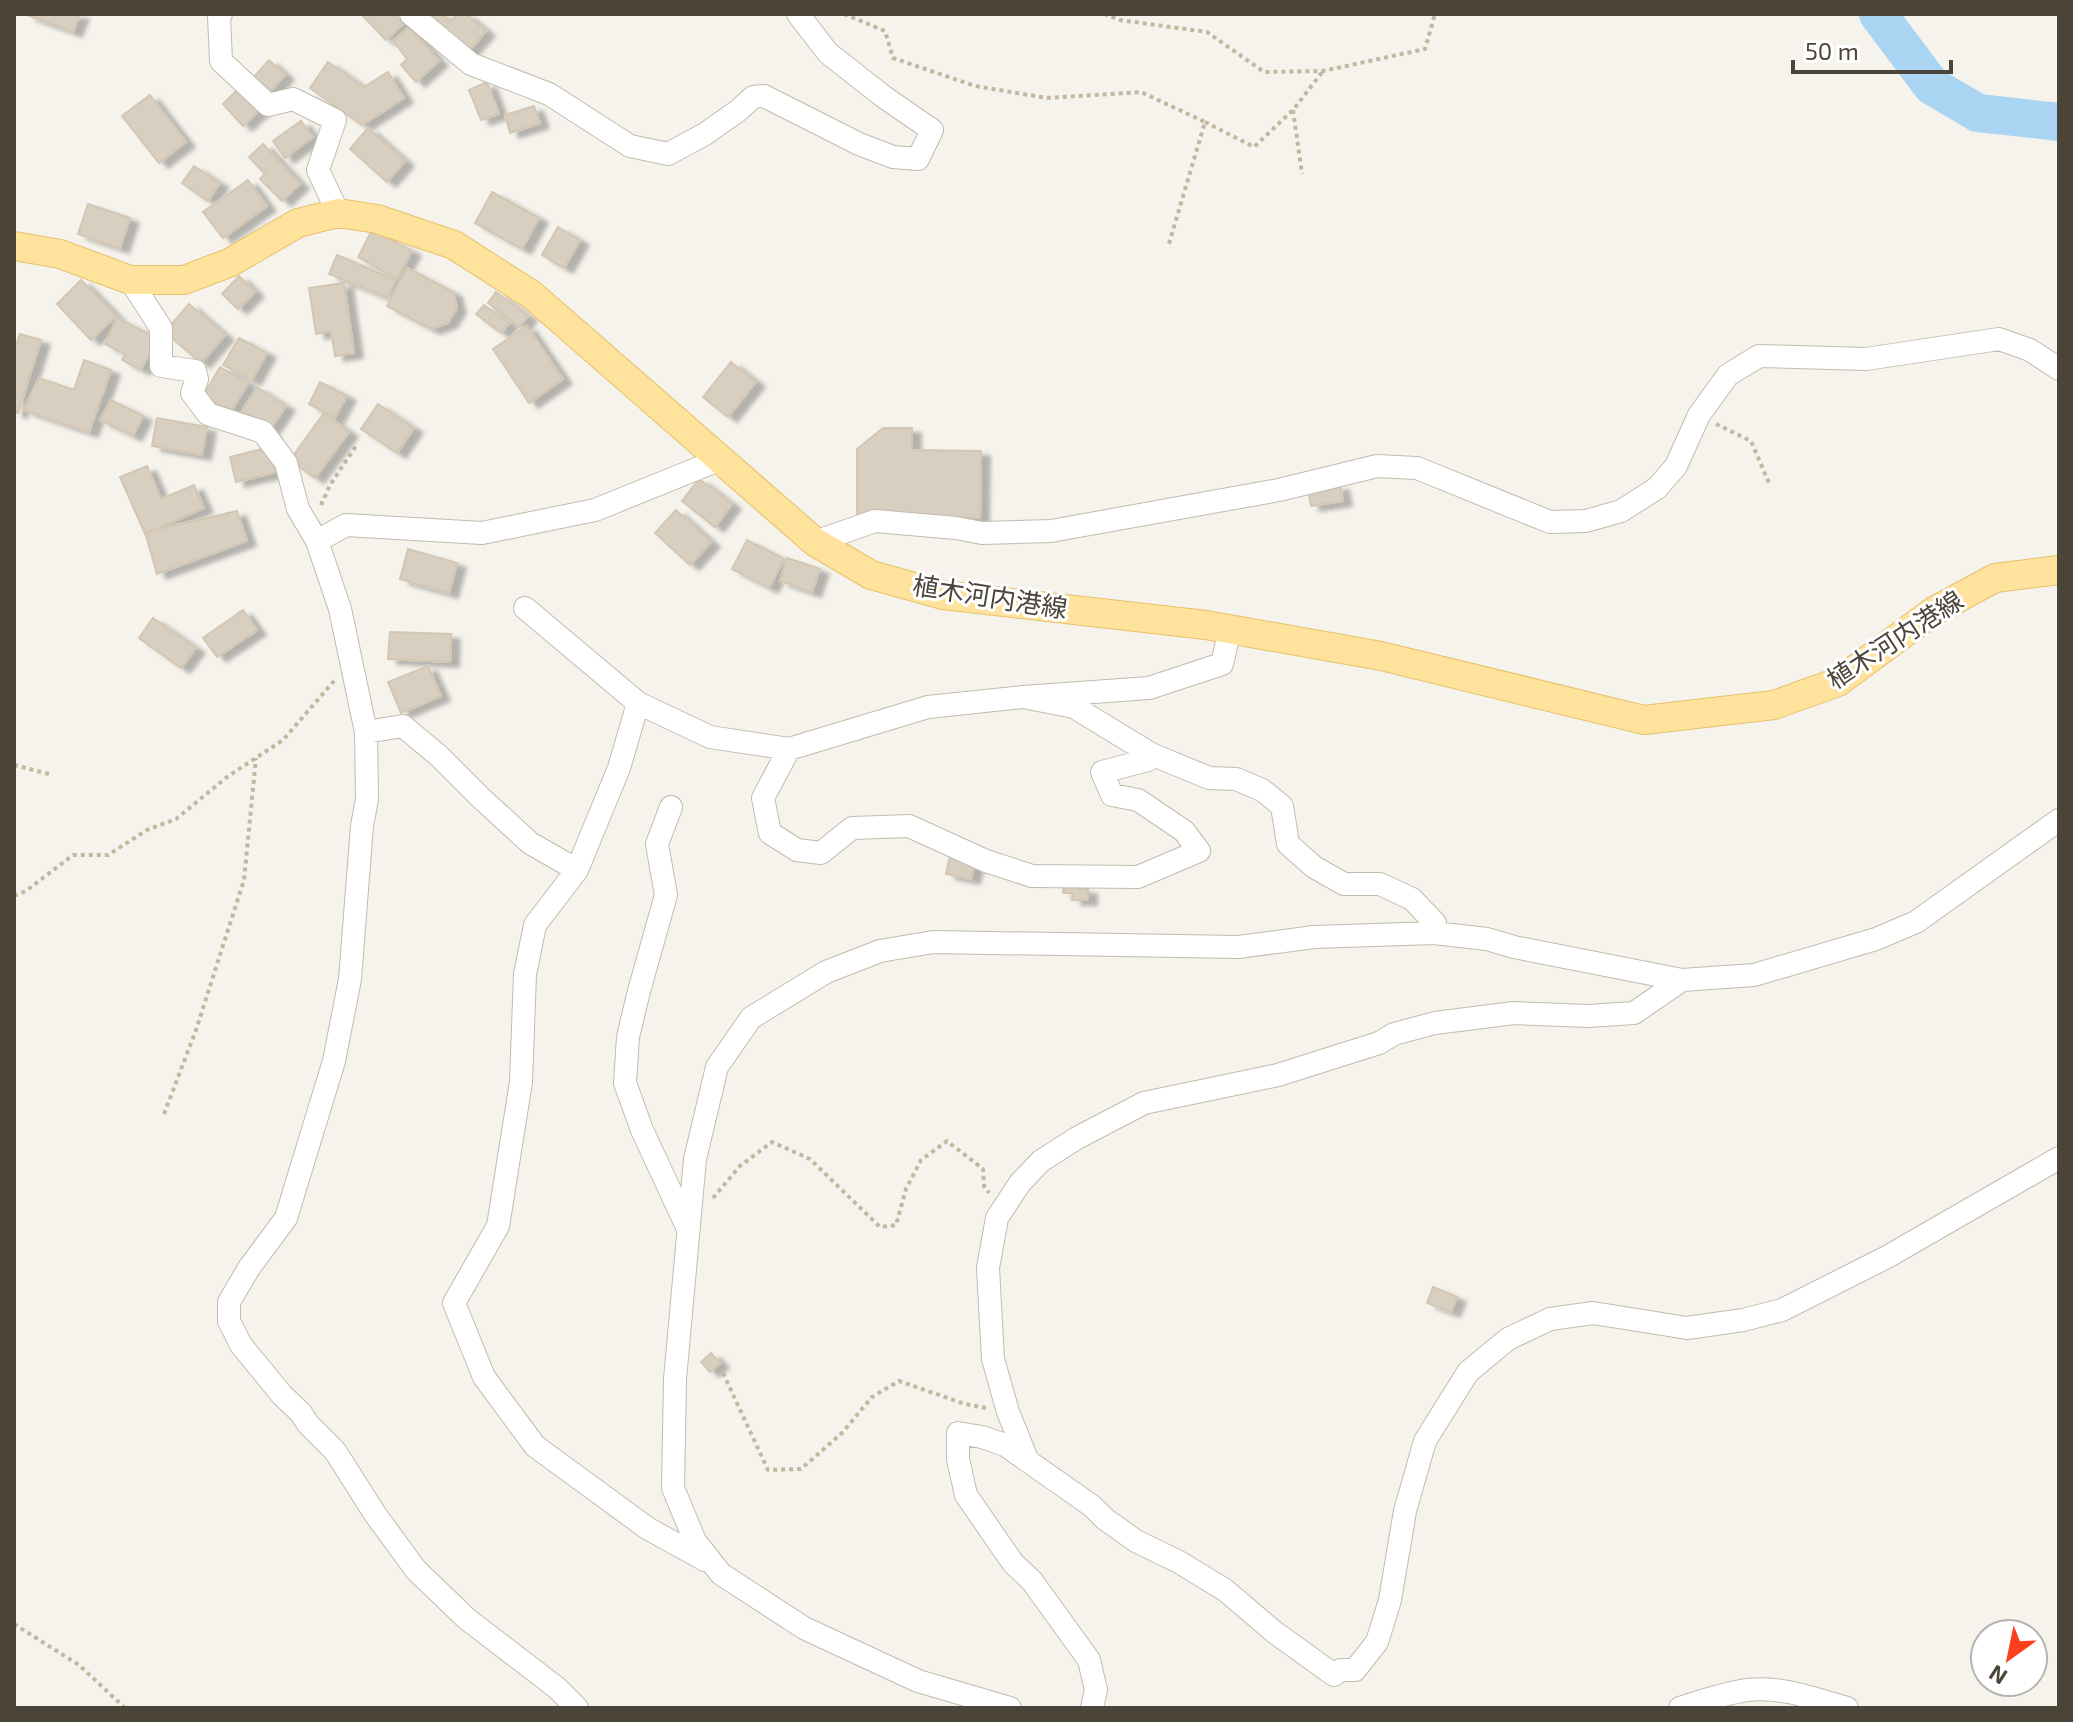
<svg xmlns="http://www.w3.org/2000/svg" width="2073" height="1722" viewBox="0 0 2073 1722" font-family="'Exo 2','Noto Sans JP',sans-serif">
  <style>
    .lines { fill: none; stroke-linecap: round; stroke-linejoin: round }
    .river { stroke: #a9d4f2; stroke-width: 38 }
    .building { fill: #d8cfc1; stroke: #d3c7b4; stroke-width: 2; filter: url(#shadow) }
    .minor-casing { stroke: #c2bbae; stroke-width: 24 }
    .major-casing { stroke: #e6c16a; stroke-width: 30 }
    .path { stroke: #c4b79f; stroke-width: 4; stroke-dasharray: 4 4; stroke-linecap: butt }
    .minor { stroke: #fff; stroke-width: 22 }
    .major { stroke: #ffe39c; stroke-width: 28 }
    .labels { text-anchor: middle; stroke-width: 6; stroke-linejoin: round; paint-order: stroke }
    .street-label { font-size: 26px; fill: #4b4439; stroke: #fff }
  </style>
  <defs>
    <filter id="shadow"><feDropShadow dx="9" dy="5" stdDeviation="2" flood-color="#0004"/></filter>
  </defs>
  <rect width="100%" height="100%" fill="#f6f3ec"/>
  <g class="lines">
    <path class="river" d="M1878,14L1932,86L1978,113L2059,122"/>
  </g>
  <path class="building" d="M27,14H80L73,32L27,15Z
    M361,14H394L403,24L386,40Z
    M418,14H442L451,21L457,14H466L486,31L466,54Z
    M409,27L439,61L416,82L401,65L407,59L393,41Z
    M269,60L285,75L264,98L248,84Z
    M328,62L364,87L388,72L404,98L362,125L310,88Z
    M487,82L499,114L481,120L469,90Z
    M243,84L264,106L243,126L223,104Z
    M150,95L186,142L159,163L122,116Z
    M534,106L540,123L510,133L505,115Z
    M301,121L313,137L285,158L273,141Z
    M368,128L405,161L387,182L350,149Z
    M263,144L300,184L282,201L260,179L265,174L249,157Z
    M194,166L220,183L208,201L182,183Z
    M248,180L267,206L223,238L203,212Z
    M492,192L539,218L522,249L475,223Z
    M88,204L130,218L120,248L78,234Z
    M558,227L580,240L564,268L542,255Z
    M372,230L412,251L397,279L358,257Z
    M337,255L395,280L388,298L329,274Z
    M407,268L453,292L457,308L448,323L431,329L387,306Z
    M239,276L255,292L238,309L222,294Z
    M81,280L116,316L91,340L57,304Z
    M344,283L354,353L335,356L331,331L316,334L309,288Z
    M496,292L528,316L520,327L488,303Z
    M189,304L225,335L201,363L165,332Z
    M484,305L509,323L501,333L476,314Z
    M117,318L157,338L141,370L122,360L125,354L105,344Z
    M527,326L563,379L529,403L493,349Z
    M20,334L41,340L18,413L14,412V351Z
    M239,338L267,353L252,380L223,365Z
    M84,360L111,370L89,432L24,410L39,378L74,390Z
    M731,362L756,382L728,417L703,397Z
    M220,367L248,383L231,412L203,396Z
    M320,382L347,396L335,418L309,404Z
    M257,387L286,406L269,431L241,413Z
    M111,400L143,416L133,436L100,420Z
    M378,404L414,428L397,453L361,429Z
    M324,413L349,432L315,478L290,460Z
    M157,418L207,427L202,455L152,446Z
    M883,428H912V450L981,451L980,518L857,516V449Z
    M270,447L277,472L236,482L230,457Z
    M147,466L161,499L194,485L204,508L145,534L120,477Z
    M699,479L732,504L715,527L682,501Z
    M1340,485L1343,501L1311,506L1308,490Z
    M676,510L711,542L690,565L655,533Z
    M237,511L247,541L157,574L145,532Z
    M747,540L784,559L769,588L732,569Z
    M408,549L457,563L449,593L400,579Z
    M787,558L820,569L812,592L780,581Z
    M243,610L257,630L217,657L203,638Z
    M153,618L196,648L181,668L139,638Z
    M390,632L451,634L450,662L388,659Z
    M428,666L441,696L401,713L388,682Z
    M951,851L976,857L971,879L946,874Z
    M1064,882H1078L1077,889H1088V900H1072L1073,893H1063Z
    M1433,1287L1457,1297L1451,1312L1427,1303Z
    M711,1353L720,1363L710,1372L701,1362Z"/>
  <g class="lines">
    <defs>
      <path id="minor" d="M221,14L219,16L221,61L268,105L293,99L335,120L318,170L338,213
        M411,14L471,64L549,94L630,146L668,154L705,134L739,110L753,97L764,96L859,144L893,157L918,159L932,130L884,97L828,53L798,14
        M130,280L161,328V366L195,371L197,379L192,393L208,414L263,432L286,463L298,509L317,541L340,609L366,732L367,799L362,826L350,979L334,1061L286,1218L249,1268L229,1302V1321L241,1345L282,1395L301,1413L308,1424L335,1451L375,1514L416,1570L467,1619L557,1688L577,1708
        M317,541L346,525L482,533L595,510L721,459
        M815,542L875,521L956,528L982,533L1051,531L1279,490L1377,466L1417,468L1550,522L1586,521L1621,511L1657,488L1676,466L1699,415L1728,375L1759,356L1866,359L1999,339L2030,350L2059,369
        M525,608L638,703L710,737L789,749L928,707L1023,697L1149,688L1222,664L1230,629
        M638,703L619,768L577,870L535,925L525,974L521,1082L498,1226L454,1303L484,1377L535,1446L647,1528L705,1560
        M366,732L403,726L439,756L481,798L530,843L577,870
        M789,749L763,798L770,833L797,850L821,853L852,828L909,826L986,861L1032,876L1138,877L1199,851L1184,831L1138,800L1112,795L1102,772L1148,760L1151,754L1074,707L1023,697
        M1151,754L1209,778L1236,779L1262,790L1282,806L1288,844L1314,867L1344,884H1380L1412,899L1435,923L1434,933
        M671,807L657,844L666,895L639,991L628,1037L625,1083L642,1130L688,1229
        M1027,1459L1008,1412L993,1359L988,1268L997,1218L1020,1183L1041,1161L1077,1138L1144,1103L1278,1075L1379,1043L1394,1034L1435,1023L1514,1013L1588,1016L1634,1013L1682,980
        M1010,1708L918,1681L804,1628L721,1574L695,1541L673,1488L675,1379L695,1159L717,1067L751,1018L826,972L880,951L933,942L1238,947L1314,937L1434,933L1487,939L1514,947L1682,980L1754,975L1876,939L1916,922L2059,820
        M1092,1708L1096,1690L1089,1660L1032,1581L1013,1563L966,1495L958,1459V1433L982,1437L1005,1445L1092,1506L1105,1519L1136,1541L1179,1562L1225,1590L1273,1631L1334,1675L1340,1670H1355L1377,1642L1390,1600L1405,1511L1425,1441L1468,1372L1508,1339L1550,1319L1593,1313L1687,1328L1743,1320L1782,1310L1887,1257L2059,1158
        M1680,1708C1702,1701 1725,1693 1748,1690C1782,1686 1815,1699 1847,1708"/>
      <path id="major" d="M14,246L60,254L130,280H184L229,263L298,223L338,213L377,219L454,245L532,295L815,542L871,575L943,595L1206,625L1381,656L1644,720L1774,705L1838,682L1934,611L1995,578L2059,570"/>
    </defs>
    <use href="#minor" class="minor-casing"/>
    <use href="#major" class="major-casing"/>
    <path class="path" d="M844,14L885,31L893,58L975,86L1047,98L1141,92L1205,122L1168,247
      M1104,14L1120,20L1207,32L1264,72L1323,71L1425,49L1435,14
      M1293,110L1302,174
      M1205,122L1254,147L1293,110L1323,71
      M1716,424L1751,441L1769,483
      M321,505L330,485L356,446
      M14,765L49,774
      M14,896L26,891L73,855H108L147,830L176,819L227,777L283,740L334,681
      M164,1114L196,1030L244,880L256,758
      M713,1198L740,1166L772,1142L810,1159L880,1227L896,1225L906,1189L921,1160L947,1141L983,1169L984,1186L989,1193
      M723,1373L768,1470L801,1469L842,1433L872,1397L899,1381L965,1404L986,1408
      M14,1624L79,1665L125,1708"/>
    <use href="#minor" class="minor"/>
    <use href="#major" class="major"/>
  </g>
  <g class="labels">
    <g class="street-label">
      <text transform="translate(990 597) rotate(9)" y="9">植木河内港線</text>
      <text transform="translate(1895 640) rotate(-33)" y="9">植木河内港線</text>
    </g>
  </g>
  <rect width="2073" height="1722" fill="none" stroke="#4b4439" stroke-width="32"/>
  <g transform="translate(2009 1658) rotate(213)"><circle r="38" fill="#ffffff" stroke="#b7b4b0" stroke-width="2"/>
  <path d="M0-6L14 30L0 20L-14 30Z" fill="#fc3f1d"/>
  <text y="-12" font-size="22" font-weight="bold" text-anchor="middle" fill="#4b4439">N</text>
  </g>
  <path d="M1793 60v12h158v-12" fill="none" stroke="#4b4439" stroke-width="4"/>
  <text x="1805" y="60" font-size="24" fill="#4b4439" stroke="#ffffff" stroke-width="6" paint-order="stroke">50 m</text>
</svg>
